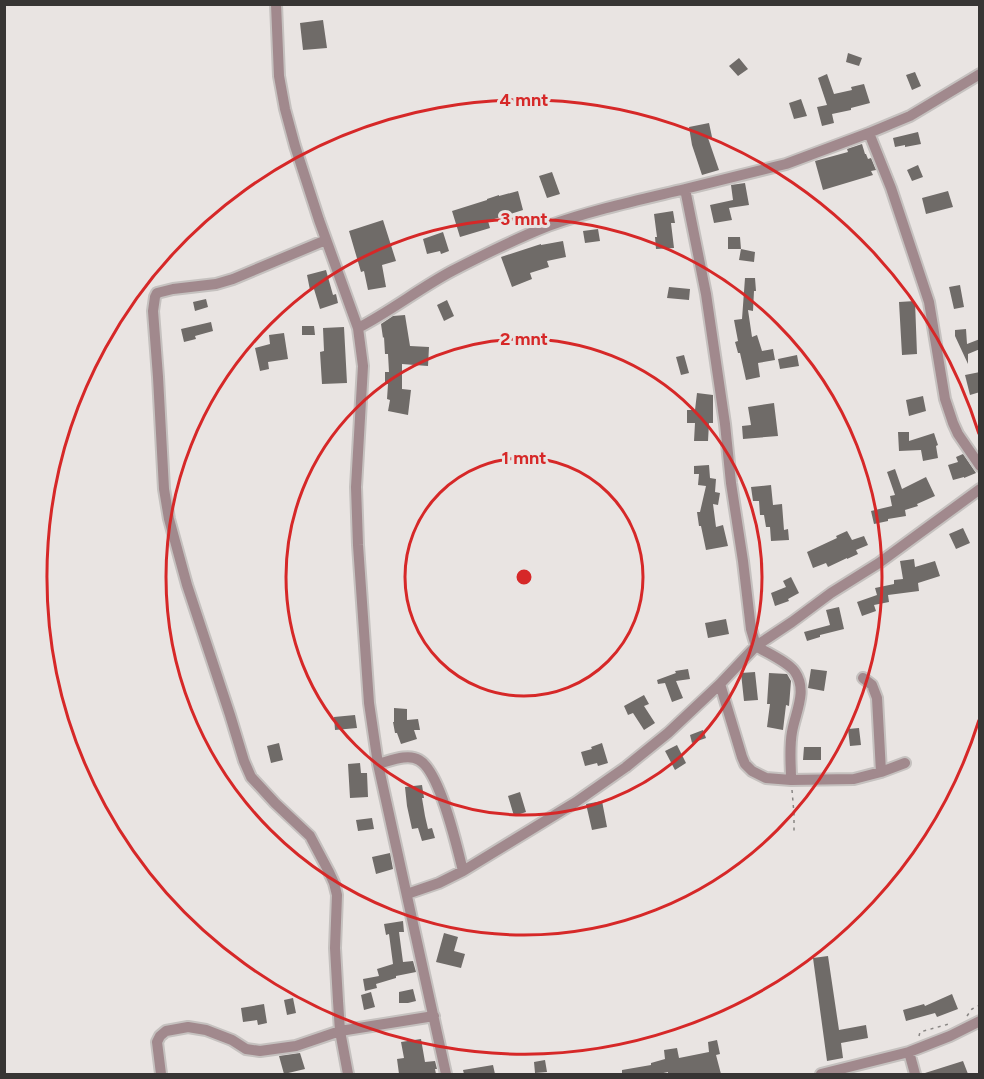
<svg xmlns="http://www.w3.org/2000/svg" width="984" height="1079" viewBox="0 0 984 1079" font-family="Figtree,sans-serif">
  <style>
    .building { fill: #6f6b68 }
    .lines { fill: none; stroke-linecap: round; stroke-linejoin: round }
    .minor-casing { stroke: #c5c1bf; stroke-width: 14 }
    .path { stroke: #888583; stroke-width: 1.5; stroke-dasharray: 3 4.5; stroke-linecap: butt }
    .minor { stroke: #a1898d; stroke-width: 10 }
    .ring { fill: none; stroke: #d62828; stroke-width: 3 }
    .centre { fill: #d62828; stroke: #e9e4e2; stroke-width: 3 }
    .ring-label { font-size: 18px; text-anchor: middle; font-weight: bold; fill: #d62828; stroke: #e9e4e2; stroke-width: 6; stroke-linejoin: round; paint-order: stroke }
  </style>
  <rect width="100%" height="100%" fill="#e9e4e2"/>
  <path class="building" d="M323,20l4,28 -24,2 -3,-27z
    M848,53l14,5 -3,8 -13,-4z
    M739,58l9,11 -10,7 -9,-10z
    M915,72l6,14 -9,4 -6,-15z
    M827,74l7,20 18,-4 -1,-3 13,-3 6,19 -19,5v2l-19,4 2,9 -12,3 -5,-19 10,-2 -9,-27z
    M801,99l6,17 -13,3 -5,-16z
    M709,123l3,14 -4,1 11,32 -17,5 -10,-30 -3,-18z
    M918,132l3,12 -16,3v-2l-10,2 -2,-9z
    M862,144l3,10h1l2,5 3,-1 5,12 -5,1 2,4 -50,15 -8,-29 33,-9 -1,-3z
    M918,165l5,12 -11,4 -5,-11z
    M552,172l8,22 -13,4 -8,-22z
    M745,183l4,22 -20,3 3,12 -18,3 -4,-18 23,-5 -2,-15z
    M518,191l5,19 -35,11 2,7 -30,9 -8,-26 35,-11v-1l12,-4v1z
    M948,191l5,16 -27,7 -4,-16z
    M673,211l2,12h-4l3,25 -18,1 -1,-12h2l-3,-23z
    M383,220l13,41 -14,4 4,22 -18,3 -4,-19 -3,1 -12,-41z
    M598,229l2,12 -15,2 -2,-12z
    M443,232l6,19 -8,3 -1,-3 -13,3 -4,-15z
    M728,237h12l1,12h-13z
    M563,241l3,16 -19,4 2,6 -19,6 2,6 -20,8 -11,-30 40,-13v1z
    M741,249l14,3 -1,10 -15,-2z
    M326,270l7,25 3,-1 2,9 -18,6 -6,-20 -4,1 -3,-15z
    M745,278h10l1,13h-2l-1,20 -5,-1 4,27 5,-2 5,16 11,-2 2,11 -17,3 2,14 -14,3 -6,-27h-2l-3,-11 3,-1 -4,-21 8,-1z
    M960,285l4,22 -10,2 -5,-22z
    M669,287l21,2 -1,11 -22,-2z
    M206,299l2,8 -13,4 -2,-9z
    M447,300l7,16 -10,5 -7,-16z
    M915,301l2,53 -15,1 -3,-53z
    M405,315l5,31 19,1 -1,19 -26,-2v25l9,1 -3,25 -20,-4 2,-11 -3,-1 1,-15h-3v-12h4l-1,-18h-3l-1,-17 -1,1 -2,-14 12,-8z
    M211,322l2,9 -18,5 1,3 -12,3 -3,-13z
    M302,326h12l1,9h-13z
    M344,327l3,56 -25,1 -2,-32 4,-1 -1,-23z
    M966,329l1,15 13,-5v10l-12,5v10l-13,-28v-6z
    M284,333l4,26 -20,3 1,7 -9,2 -5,-23 15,-4 -1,-9z
    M684,355l5,18 -8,2 -5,-18z
    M797,355l2,11 -19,3 -2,-10z
    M980,372v20l-10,3 -5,-20z
    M697,393l16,2v28h-4l-1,18h-14l1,-18h-8v-13h8z
    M923,396l3,15 -17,5 -3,-16z
    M774,403l4,33 -35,3 -1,-13 9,-1 -3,-18z
    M898,432h11v9l25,-8 4,12 -2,1 2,12 -15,3 -2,-11 -22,1z
    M963,454l13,19 -12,5v-1l-11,3 -5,-15 10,-3 -2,-5z
    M709,465l1,13 6,1 -1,13 5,1 -2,12 -5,-1 3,23 7,-2 5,21 -22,4 -5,-24h-2l-2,-14h3l6,-26 -8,-1 1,-11h-5v-8z
    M895,469l7,20 24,-12 9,19 -18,8 1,2 -13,4 1,6 -18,3v2l-14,3 -3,-13 21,-5 -2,-10 5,-1 -8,-23z
    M771,485l2,20 9,-1 2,26 4,-1 1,11 -18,1 -1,-14h-4l-2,-12h-4l-1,-14h-6l-2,-14z
    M963,528l7,15 -14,6 -7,-15z
    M847,531l5,9 12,-4 4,9 -12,5 2,4 -11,5v-1l-19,9 -2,-4 -13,5 -6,-16 30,-14 -1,-2z
    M914,559l1,8 20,-6 5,15 -22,7 1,8 -31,4 1,7 -15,3 2,6 -14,5 -5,-14 20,-7 -2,-7 19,-4v-4l9,-1 -3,-18z
    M791,577l8,16 -11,6 1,2 -14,5 -4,-13 15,-6 -3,-6z
    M839,607l5,22 -24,6v2l-13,4 -3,-9 26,-7 -4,-15z
    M726,619l3,15 -21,4 -3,-15z
    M688,669l2,10 -14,2 7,17 -11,4 -7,-19 -7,1 -1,-4 19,-7 -1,-2z
    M811,669l16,2 -3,20 -16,-3z
    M755,672l3,28 -14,1 -3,-28z
    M769,673l18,1 4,7 -2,25 -3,-1 -3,25 -16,-3 3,-23h-3z
    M644,695l5,9 -5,2 11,17 -11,7 -11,-17 -5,2 -4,-9z
    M394,708l13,1v11l11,-1 2,11h-6l3,9 -16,5 -4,-11h-2l-2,-11h1z
    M355,715l2,13 -22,2 -1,-13z
    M859,728l2,17 -11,1 -2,-17z
    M703,730l3,8 -14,5 -2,-8z
    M279,743l4,17 -12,3 -4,-17z
    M602,743l6,20 -10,3 -1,-3 -12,3 -4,-14 11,-3 -1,-2z
    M677,745l9,18 -11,7 -10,-19z
    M804,747h17v13h-18z
    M360,763l1,10h6l1,24 -18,1 -2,-34z
    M422,785l2,13h-2l3,18 3,13 4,-1 3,10 -13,3 -4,-13 -6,1 -5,-23 -2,-19z
    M520,792l6,20 -12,4 -6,-20z
    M602,801l5,26 -15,3 -6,-26z
    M372,818l2,11 -16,2 -2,-11z
    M390,853l3,16 -17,5 -4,-17z
    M403,921l1,11h-5l4,30 10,-1 3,11 -20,4v2l-20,6 1,4 -12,3 -2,-12 16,-3 -2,-7 16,-5 -4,-30 -3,1 -2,-11z
    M444,933l14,4 -4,14 11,3 -4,14 -25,-6z
    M828,956l11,74 27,-5 2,13 -27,5 2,15 -16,3 -14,-103z
    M413,989l3,12 -8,2h-9v-11z
    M371,992l4,15 -11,3 -3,-15z
    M952,994l6,15 -21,8 -2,-4 -29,8 -3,-11 21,-6 1,2z
    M293,998l3,15 -9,2 -3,-15z
    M264,1004l3,19 -9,2 -1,-5 -14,2 -2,-14z
    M421,1039l4,23 10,-1 2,8h-2l1,5h-37l-2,-15 7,-1 -3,-16z
    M717,1040l3,14 -4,1 5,19h-53v-2l-9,2h-37v-4l29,-5v-2l14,-4 -1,-9 13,-2 2,10 30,-6 -1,-10z
    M300,1053l5,16 -21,5 -5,-18z
    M545,1060l2,12 -12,1 -1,-11z
    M963,1061l5,13h-42l-1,-1z
    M493,1065l2,9h-31l-1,-4z"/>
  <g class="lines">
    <defs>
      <path id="minor" d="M276,4l3,72 6,33 10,37 24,74 39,108 5,38 -7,121 2,58 11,158 9,61 68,310
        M869,133l22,55 38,114 16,97 8,24 5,11 22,32
        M326,240l-93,39 -17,5 -43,5 -16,4 -2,4 -2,14 5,66 6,112 5,30 18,66 43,130 14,46 7,16 24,26 35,33 19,36 5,11 3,12 -2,53 3,53 2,30 8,43
        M358,328c33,-17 62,-40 94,-57 31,-16 63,-32 96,-45 44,-16 91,-26 137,-37
        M863,678l9,7 5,13 4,74
        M720,684l22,73 3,7 7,7 14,7 25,2 63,-1 27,-7 24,-9
        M378,764c12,-3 30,-11 41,-4 21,11 38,87 44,111
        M791,780c0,-16 -2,-32 1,-48 3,-19 16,-41 3,-60 -7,-10 -28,-19 -39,-26l-5,-17 -8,-68 -12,-78 -6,-59 -19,-130 -21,-105 101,-25 83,-31 41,-17 70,-42
        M407,894l32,-11 24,-12 113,-69 50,-35 42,-34 52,-49 36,-38 36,-24 39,-29 48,-30 101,-74
        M909,1052l6,22
        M161,1074l-4,-32 3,-6 6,-5 22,-4 18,3 26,10 14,9 14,2 36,-5 44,-15 94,-15
        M821,1074l88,-22 41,-16 30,-15"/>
    </defs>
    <use href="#minor" class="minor-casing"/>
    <path class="path" d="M792,790l2,24v18
      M967,1016l5,-7 8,-4
      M919,1036l1,-4 29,-8"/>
    <use href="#minor" class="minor"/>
  </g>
  <g class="ring">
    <circle cx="524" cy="577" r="119"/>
    <circle cx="524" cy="577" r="238"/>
    <circle cx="524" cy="577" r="358"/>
    <path d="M979 720A477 477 0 1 1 979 434"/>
  </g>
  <circle cx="524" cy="577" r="9" class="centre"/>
  <g class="ring-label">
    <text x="524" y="106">4 mnt</text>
    <text x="524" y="225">3 mnt</text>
    <text x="524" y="345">2 mnt</text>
    <text x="524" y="464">1 mnt</text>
  </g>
  <rect width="984" height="1079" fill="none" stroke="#373534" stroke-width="12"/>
</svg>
